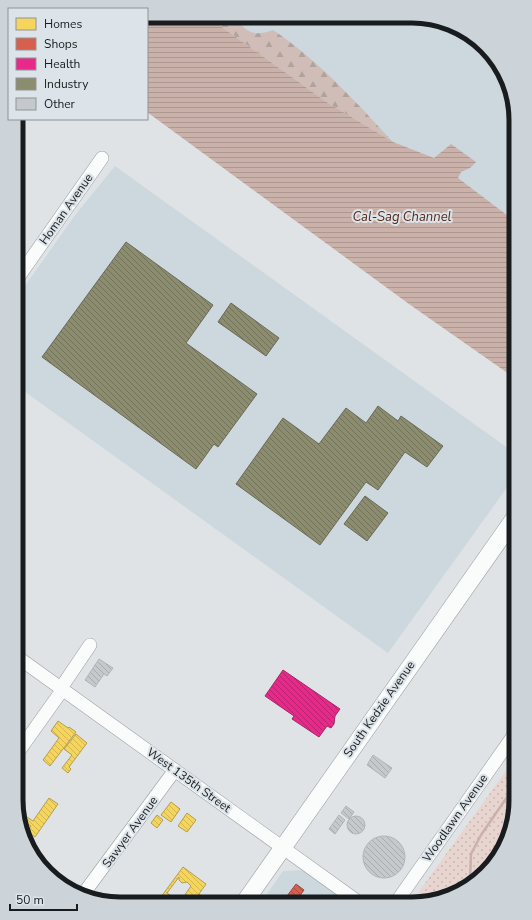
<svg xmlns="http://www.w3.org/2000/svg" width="532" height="920" viewBox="0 0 532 920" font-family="'Nunito Sans',sans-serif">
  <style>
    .built { fill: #cdd7de }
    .forest { fill: url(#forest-firs) }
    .park { fill: url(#park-dots) }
    .water { fill: url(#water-rules) }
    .homes { fill: url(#homes-back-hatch); stroke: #b49e49; fill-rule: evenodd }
    .shops { fill: url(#shops-back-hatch); stroke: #9d4c3f }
    .health { fill: url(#health-back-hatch); stroke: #a9256a }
    .industry { fill: url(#industry-back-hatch); stroke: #6a6a56 }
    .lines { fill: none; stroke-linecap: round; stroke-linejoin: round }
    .stream { stroke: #cab1aa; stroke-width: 2.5 }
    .building { fill: url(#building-back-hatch); stroke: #b2b5b8 }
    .minor-casing { stroke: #9a9d9f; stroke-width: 14 }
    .major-casing { stroke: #9a9d9f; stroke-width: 18 }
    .minor { stroke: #fafbfb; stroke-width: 13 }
    .major { stroke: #fafbfb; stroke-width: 17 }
    .labels { text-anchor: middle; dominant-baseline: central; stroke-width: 4; stroke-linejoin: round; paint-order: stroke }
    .street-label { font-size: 12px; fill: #191c1e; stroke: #dce4e9 }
    .water-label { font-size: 13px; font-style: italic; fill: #592718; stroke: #dce4e9 }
    .rim { fill: none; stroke: #191c1e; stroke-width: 5 }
  </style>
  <defs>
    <pattern id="forest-firs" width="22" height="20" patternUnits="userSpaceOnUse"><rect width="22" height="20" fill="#d0bdb8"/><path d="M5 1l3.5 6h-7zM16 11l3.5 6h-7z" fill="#b2a29e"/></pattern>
    <pattern id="park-dots" width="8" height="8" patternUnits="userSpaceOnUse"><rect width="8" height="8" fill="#e9d5d0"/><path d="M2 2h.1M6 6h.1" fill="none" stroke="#c7b6b2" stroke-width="1.8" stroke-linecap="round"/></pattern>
    <pattern id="water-rules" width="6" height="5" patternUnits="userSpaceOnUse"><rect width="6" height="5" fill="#cab1aa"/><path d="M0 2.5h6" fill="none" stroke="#ad9892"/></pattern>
    <pattern id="homes-back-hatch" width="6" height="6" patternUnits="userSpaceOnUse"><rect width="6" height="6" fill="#f6d55c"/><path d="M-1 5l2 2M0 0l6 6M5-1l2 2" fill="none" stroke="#d2b650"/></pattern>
    <pattern id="shops-back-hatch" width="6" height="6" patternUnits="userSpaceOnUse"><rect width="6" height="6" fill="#d6604d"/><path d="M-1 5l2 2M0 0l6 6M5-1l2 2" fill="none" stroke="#ad4e3f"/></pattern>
    <pattern id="health-back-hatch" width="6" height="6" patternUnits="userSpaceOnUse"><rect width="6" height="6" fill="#e7298a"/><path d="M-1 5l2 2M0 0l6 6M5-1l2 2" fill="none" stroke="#ba2270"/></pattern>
    <pattern id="industry-back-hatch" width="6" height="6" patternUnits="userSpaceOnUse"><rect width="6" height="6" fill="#8c8c6e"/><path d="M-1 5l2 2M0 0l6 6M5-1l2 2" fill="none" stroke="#72725a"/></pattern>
    <pattern id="building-back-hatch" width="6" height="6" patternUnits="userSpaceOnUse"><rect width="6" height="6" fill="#c5c9cb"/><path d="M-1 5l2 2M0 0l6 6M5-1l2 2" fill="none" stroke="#a9acae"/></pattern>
  </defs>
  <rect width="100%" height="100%" fill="#dfe3e6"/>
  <path class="built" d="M208,17l224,1 48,24 30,44 6,34v119z
    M115,166l401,288v21l-128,178 -371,-267v-89l59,-83z
    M304,870l47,34h-91l23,-33z"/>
  <path class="forest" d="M208,17h26c14,16 19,20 39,13 45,30 83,72 120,112l-65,-39z"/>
  <path class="park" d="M516,757v50l-21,56 -49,35 -36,6z"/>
  <path class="water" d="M147,16l61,1 120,86 65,39 41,16 17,-14 25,18 -6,6 -9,4 -3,6 58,44v157l-107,-75 -262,-192z"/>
  <path class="homes" d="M17,231l4,3 -4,6z
    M58,721l10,7 1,-1 7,5 -26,34 -7,-6 16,-22 -8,-7z
    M76,734l11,9 -18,24 2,2 -3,4 -6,-5 10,-13 -8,-6z
    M49,798l9,6 -23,33 -8,-6 4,-5 -7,-4 3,-5 6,4z
    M171,802l9,7 -9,13 -10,-7z
    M187,813l9,7 -9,12 -9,-6z
    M157,815l6,5 -6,8 -6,-5z
    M183,867l23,17 -7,10 4,3 -5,6h-37l-3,-2zM179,877v3l3,3 5,-1 4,4 -11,16 -13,-9z"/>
  <path class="shops" d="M296,884l8,6 -10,14h-13z"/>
  <path class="health" d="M283,670l57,39 -5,7 -1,8 -3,4 -4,-2 -8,11 -27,-18 2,-3 -29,-20z"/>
  <path class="industry" d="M126,242l87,63 -27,38 71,51 -39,53 -4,-3 -18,25 -154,-112z
    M231,303l48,35 -13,18 -48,-34z
    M378,406l20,15 3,-5 42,30 -16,21 -22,-15 -27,38 -12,-8 -46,63 -84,-61 47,-66 36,26 27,-36 20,15z
    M365,496l23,17 -21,28 -23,-17z"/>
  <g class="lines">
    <path class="stream" d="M470,880l1,-26 10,-19 35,-51"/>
  </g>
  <path class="building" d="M99,659l14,9 -6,8 -3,-2 -9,13 -10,-7z
    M373,755l19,13 -7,10 -18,-13z
    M346,806l8,6 -5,7 -8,-6z
    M339,815l6,5 -10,14 -6,-5z
    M347 825a9 9 0 1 1 18 0a9 9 0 1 1-18 0Z
    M363 857a21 21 0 1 1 42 0a21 21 0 1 1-42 0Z"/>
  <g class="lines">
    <defs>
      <path id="minor" d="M17,279l85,-121
        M16,656l345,248
        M61,688l29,-43
        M16,755l47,-66
        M84,893l91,-123
        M395,904l121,-172"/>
      <path id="major" d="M244,903l272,-387"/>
    </defs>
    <use href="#minor" class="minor-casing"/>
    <use href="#major" class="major-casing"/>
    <use href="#minor" class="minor"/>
    <use href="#major" class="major"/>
  </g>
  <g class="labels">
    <g class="street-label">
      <text transform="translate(66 209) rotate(-55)">Homan Avenue</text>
      <text transform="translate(379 709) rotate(-55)">South Kedzie Avenue</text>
      <text transform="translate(189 780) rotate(36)">West 135th Street</text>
      <text transform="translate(455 818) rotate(-55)">Woodlawn Avenue</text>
      <text transform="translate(130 832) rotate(-54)">Sawyer Avenue</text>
    </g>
    <g class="water-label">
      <text x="402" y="217">Cal-Sag Channel</text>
    </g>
  </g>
  <path d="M0 0H532V920H0ZM120 23H412A97 97 0 0 1 509 120V800A97 97 0 0 1 412 897H120A97 97 0 0 1 23 800V120A97 97 0 0 1 120 23Z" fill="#ccd4d9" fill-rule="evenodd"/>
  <path class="rim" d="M120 23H412A97 97 0 0 1 509 120V800A97 97 0 0 1 412 897H120A97 97 0 0 1 23 800V120A97 97 0 0 1 120 23Z"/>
  <rect x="8" y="8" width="140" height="112" fill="#dce4e9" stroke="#8e9498"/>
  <rect x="16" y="18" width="20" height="12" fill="#f6d55c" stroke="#8e9498"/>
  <text x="44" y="28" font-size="12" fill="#191c1e">Homes</text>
  <rect x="16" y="38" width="20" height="12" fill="#d6604d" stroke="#8e9498"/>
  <text x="44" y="48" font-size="12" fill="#191c1e">Shops</text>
  <rect x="16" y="58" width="20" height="12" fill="#e7298a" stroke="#8e9498"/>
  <text x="44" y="68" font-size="12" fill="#191c1e">Health</text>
  <rect x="16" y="78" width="20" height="12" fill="#8c8c6e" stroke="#8e9498"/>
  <text x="44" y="88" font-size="12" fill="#191c1e">Industry</text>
  <rect x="16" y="98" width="20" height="12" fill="#c5c9cb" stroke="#8e9498"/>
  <text x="44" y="108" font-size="12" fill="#191c1e">Other</text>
  <path d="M10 904v6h67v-6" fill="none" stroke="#191c1e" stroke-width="2"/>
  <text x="16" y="904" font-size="12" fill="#191c1e" stroke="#dce4e9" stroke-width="3" paint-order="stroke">50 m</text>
</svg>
